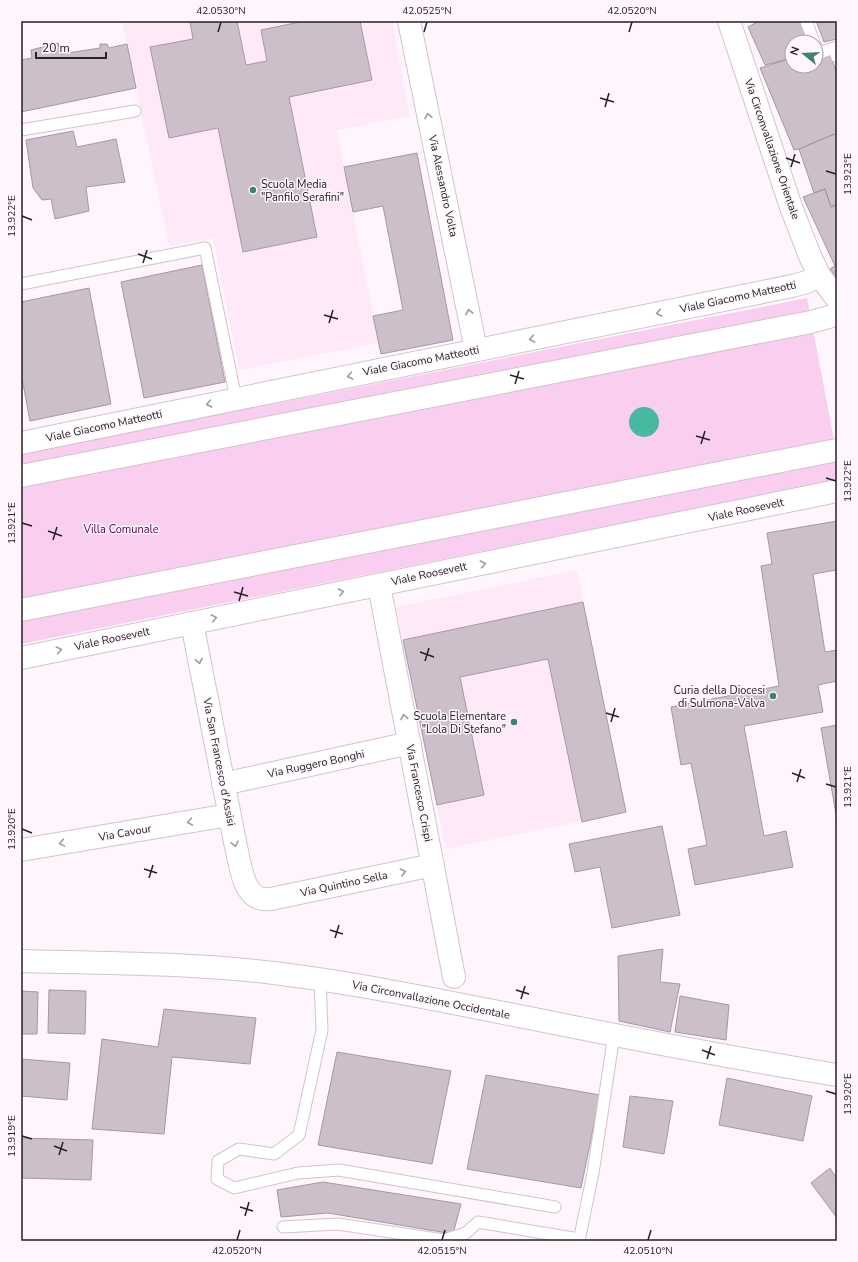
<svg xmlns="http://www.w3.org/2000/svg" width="858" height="1262" viewBox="0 0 858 1262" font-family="'Nunito Sans',sans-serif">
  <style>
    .built { fill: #fee9f8 }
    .green { fill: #faceee }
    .water { fill: #45baa0 }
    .building { fill: #cdbfc9; stroke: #a698a2 }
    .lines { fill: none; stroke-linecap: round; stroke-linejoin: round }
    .lane-casing { stroke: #d2c4cd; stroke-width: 13 }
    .street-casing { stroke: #d2c4cd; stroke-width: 24 }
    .secondary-casing { stroke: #d2c4cd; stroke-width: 24 }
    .lane { stroke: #fff; stroke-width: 11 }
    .street { stroke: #fff; stroke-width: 22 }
    .secondary { stroke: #fff; stroke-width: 22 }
    .oneway { stroke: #9d9b9d }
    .ticks { fill: none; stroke: #262125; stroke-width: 1.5 }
    .poi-dot { fill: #408171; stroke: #fef6fc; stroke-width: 1.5 }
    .labels { text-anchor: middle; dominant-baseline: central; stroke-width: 3; stroke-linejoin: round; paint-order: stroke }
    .street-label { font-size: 11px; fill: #262125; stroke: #fef6fc }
    .poi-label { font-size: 11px; fill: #262125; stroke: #fef6fc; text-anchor: end }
    .park-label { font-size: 11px; fill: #58004b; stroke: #fef6fc }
    .neatline { fill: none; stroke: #262125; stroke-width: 1.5 }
    .ticks-label { font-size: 10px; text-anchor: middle; fill: #262125 }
  </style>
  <rect width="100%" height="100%" fill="#fef6fc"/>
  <path class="built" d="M122,21h270l18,95 -73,14 42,213 -140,27 -26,-132 -44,8z
    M577,570l49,242 -180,37 -50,-242z"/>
  <path class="green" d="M807,298l30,158v24l-816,164v-190z"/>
  <path class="water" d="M629 422a15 15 0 1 1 30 0a15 15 0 1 1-30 0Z"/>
  <path class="building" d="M190,21h47l9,44 21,-4 -6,-31 44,-9h55l12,59 -83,17 28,140 -74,15 -25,-124 -49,10 -19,-91 43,-8z
    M759,21h41l10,21h-18v16l-27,7 -17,-38z
    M816,21h21v18l-13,3z
    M58,43l3,11 39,-6v-4h7l2,4 18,-4 9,44 -115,24v-52l11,-2 -1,-8z
    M830,55l7,18v60l-38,16 -5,1 -34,-82 32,-10v8h24v-8z
    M73,131l4,16 39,-8 9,43 -39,5 3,24 -34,8 -4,-20 -9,1 -9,-12 -7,-48z
    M837,133v71l-6,3 -6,-18 -11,4 -15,-44z
    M417,153l36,187 -72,14 -8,-38 30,-6 -20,-104 -30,6 -9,-45z
    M825,189l6,18 6,-3v61l-2,1 -32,-69z
    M202,265l23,117 -81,16 -23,-116z
    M837,265v13l-7,-9z
    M89,288l22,116 -81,17 -9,-48v-71z
    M837,521v49l-24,4 12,78 12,-2v31l-19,4 5,27 -79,14 20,110 22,-5 7,36 -98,18 -7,-36 19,-4 -16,-82 -10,2 -10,-58 108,-21 -18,-120 11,-2 -5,-31z
    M583,602l43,210 -44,10 -34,-163 -88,18 24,118 -47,10 -34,-165z
    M837,725v95l-16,-92z
    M662,826l18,89 -68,13 -12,-61 -25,5 -6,-28z
    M663,949l-3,33 20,2 -10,48 -51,-11 -1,-65z
    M49,990l37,1 -1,43 -37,-1z
    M21,991l17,1 -1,42h-16z
    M680,996l49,9 -3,35 -51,-8z
    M164,1009l92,9 -6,46 -78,-7 -8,77 -72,-5 10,-90 56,8z
    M337,1052l114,19 -19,93 -114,-19z
    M21,1059l49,4 -3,37 -46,-4z
    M486,1075l114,20 -19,93 -114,-19z
    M727,1078l85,18 -9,45 -84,-16z
    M630,1096l43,5 -9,53 -41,-7z
    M21,1138l72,2 -2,40 -70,-2z
    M830,1168l7,11v39l-26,-35z
    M323,1182l138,22 -8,30 -125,-21 -47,4 -4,-27z"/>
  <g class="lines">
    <defs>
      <path id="lane" d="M806,21l8,21
        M816,46l3,7 15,-5 3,9
        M21,130l114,-19
        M21,284l184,-36 31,151
        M320,979l2,51 -23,105 -25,19 -35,-5 -21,12 -1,18 17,9 64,-15 41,-3 216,37
        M283,1227l55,-3 106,16 22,-7 12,-11 101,17
        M579,1241l14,-68 21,-138"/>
      <path id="street" d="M409,21l67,329
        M21,476l790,-154 25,-7
        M379,585l75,392
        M21,610l816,-160
        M192,623l44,224c5,20 7,56 35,52l162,-34
        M223,784l187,-41
        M21,850l208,-35"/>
      <path id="secondary" d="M729,21l62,186 19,49 9,19 18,24
        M21,443l771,-157 15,-4 12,-7
        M21,658l816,-167
        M21,961c84,2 169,2 253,12 97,12 193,33 290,52 90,18 182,35 273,50"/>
    </defs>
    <use href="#lane" class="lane-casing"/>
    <use href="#street" class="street-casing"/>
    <use href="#secondary" class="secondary-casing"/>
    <use href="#lane" class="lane"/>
    <use href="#street" class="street"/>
    <use href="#secondary" class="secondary"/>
  </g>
  <defs><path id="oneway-chevron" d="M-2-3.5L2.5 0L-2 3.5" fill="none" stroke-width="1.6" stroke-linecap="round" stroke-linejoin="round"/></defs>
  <g class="oneway">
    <use href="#oneway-chevron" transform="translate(428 116) rotate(-102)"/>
    <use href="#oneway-chevron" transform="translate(469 312) rotate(-102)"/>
    <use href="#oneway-chevron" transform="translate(659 313) rotate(169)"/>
    <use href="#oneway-chevron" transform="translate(532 339) rotate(169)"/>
    <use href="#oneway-chevron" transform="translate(350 376) rotate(169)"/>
    <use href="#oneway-chevron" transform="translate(209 404) rotate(168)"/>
    <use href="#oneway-chevron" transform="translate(483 564) rotate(-12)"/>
    <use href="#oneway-chevron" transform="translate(341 592) rotate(-12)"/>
    <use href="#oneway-chevron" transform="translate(214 618) rotate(-12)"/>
    <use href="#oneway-chevron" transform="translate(59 650) rotate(-12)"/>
    <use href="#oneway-chevron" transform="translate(199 661) rotate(79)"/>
    <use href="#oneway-chevron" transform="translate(404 717) rotate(-101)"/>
    <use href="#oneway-chevron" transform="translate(190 822) rotate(170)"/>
    <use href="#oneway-chevron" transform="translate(62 843) rotate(170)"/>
    <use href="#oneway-chevron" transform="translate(235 844) rotate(77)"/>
    <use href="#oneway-chevron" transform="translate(403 872) rotate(-12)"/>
  </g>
  <path class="ticks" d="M218,32l3,-10M424,32l3,-10M629,32l3,-10M600,98l14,4M605,107l4,-14M786,158l14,5M791,167l4,-13M826,171l10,3M22,216l10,4M138,254l14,5M143,263l4,-13M324,315l14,4M329,323l4,-13M510,375l14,4M515,384l4,-13M696,436l14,4M701,444l4,-13M826,478l10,3M22,523l10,3M48,531l14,5M53,540l4,-13M234,592l14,4M239,601l4,-14M420,652l14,5M425,661l4,-13M606,713l13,4M611,722l4,-14M792,773l13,5M797,782l4,-13M826,784l10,3M22,829l10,4M144,869l13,4M149,878l4,-13M330,930l13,4M335,938l4,-13M516,990l13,4M521,999l4,-13M702,1050l13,5M707,1059l4,-13M826,1091l10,3M22,1136l10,3M54,1146l13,5M59,1155l4,-13M240,1207l13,4M245,1216l4,-14M237,1240l3,-10M442,1240l3,-10M648,1240l3,-10"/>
  <g class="poi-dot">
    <circle cx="253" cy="190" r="4"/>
    <circle cx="773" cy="696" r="4"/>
    <circle cx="514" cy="722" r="4"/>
  </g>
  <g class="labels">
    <g class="street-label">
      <text transform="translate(772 149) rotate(71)">Via Circonvallazione Orientale</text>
      <text transform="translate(443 186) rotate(78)">Via Alessandro Volta</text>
      <text transform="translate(738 297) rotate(-12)">Viale Giacomo Matteotti</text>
      <text transform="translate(421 361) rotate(-11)">Viale Giacomo Matteotti</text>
      <text transform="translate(104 426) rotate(-12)">Viale Giacomo Matteotti</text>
      <text transform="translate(746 510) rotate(-12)">Viale Roosevelt</text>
      <text transform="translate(429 574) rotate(-12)">Viale Roosevelt</text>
      <text transform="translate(112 639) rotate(-12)">Viale Roosevelt</text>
      <text transform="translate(219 762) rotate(79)">Via San Francesco d'Assisi</text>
      <text transform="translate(316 764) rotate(-12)">Via Ruggero Bonghi</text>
      <text transform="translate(419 793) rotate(79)">Via Francesco Crispi</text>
      <text transform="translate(125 833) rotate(-10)">Via Cavour</text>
      <text transform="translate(344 884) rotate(-12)">Via Quintino Sella</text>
      <text transform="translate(431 1000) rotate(11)">Via Circonvallazione Occidentale</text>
    </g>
    <g class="poi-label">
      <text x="261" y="184" text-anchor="start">Scuola Media<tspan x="261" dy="13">"Panfilo Serafini"</tspan></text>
      <text x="765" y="690">Curia della Diocesi<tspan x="765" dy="13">di Sulmona-Valva</tspan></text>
      <text x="506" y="716">Scuola Elementare<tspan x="506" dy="13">"Lola Di Stefano"</tspan></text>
    </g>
    <g class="park-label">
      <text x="121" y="529">Villa Comunale</text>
    </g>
  </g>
  <rect width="858" height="1262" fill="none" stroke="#fef6fc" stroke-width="44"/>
  <g transform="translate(804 54) rotate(288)"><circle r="19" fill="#fef6fc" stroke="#a8a1a6"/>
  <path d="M0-3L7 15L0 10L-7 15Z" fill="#408171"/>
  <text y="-6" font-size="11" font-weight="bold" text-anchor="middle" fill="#262125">N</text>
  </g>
  <path d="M36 52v6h70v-6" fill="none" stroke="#262125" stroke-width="2"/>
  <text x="42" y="52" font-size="12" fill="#262125" stroke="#fef6fc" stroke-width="3" paint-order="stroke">20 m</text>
  <rect x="22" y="22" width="814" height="1218" class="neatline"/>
  <g class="ticks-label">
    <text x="221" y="14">42.0530°N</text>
    <text x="427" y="14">42.0525°N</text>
    <text x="632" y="14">42.0520°N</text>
    <text transform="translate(847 174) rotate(-90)" y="4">13.923°E</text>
    <text transform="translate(11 216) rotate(-90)" y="4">13.922°E</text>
    <text transform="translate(847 481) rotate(-90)" y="4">13.922°E</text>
    <text transform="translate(11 523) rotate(-90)" y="4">13.921°E</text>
    <text transform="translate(847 787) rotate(-90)" y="4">13.921°E</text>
    <text transform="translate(11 829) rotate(-90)" y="4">13.920°E</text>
    <text transform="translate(847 1094) rotate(-90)" y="4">13.920°E</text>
    <text transform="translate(11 1136) rotate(-90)" y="4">13.919°E</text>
    <text x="237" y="1254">42.0520°N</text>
    <text x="442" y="1254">42.0515°N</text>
    <text x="648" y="1254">42.0510°N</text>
  </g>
</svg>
